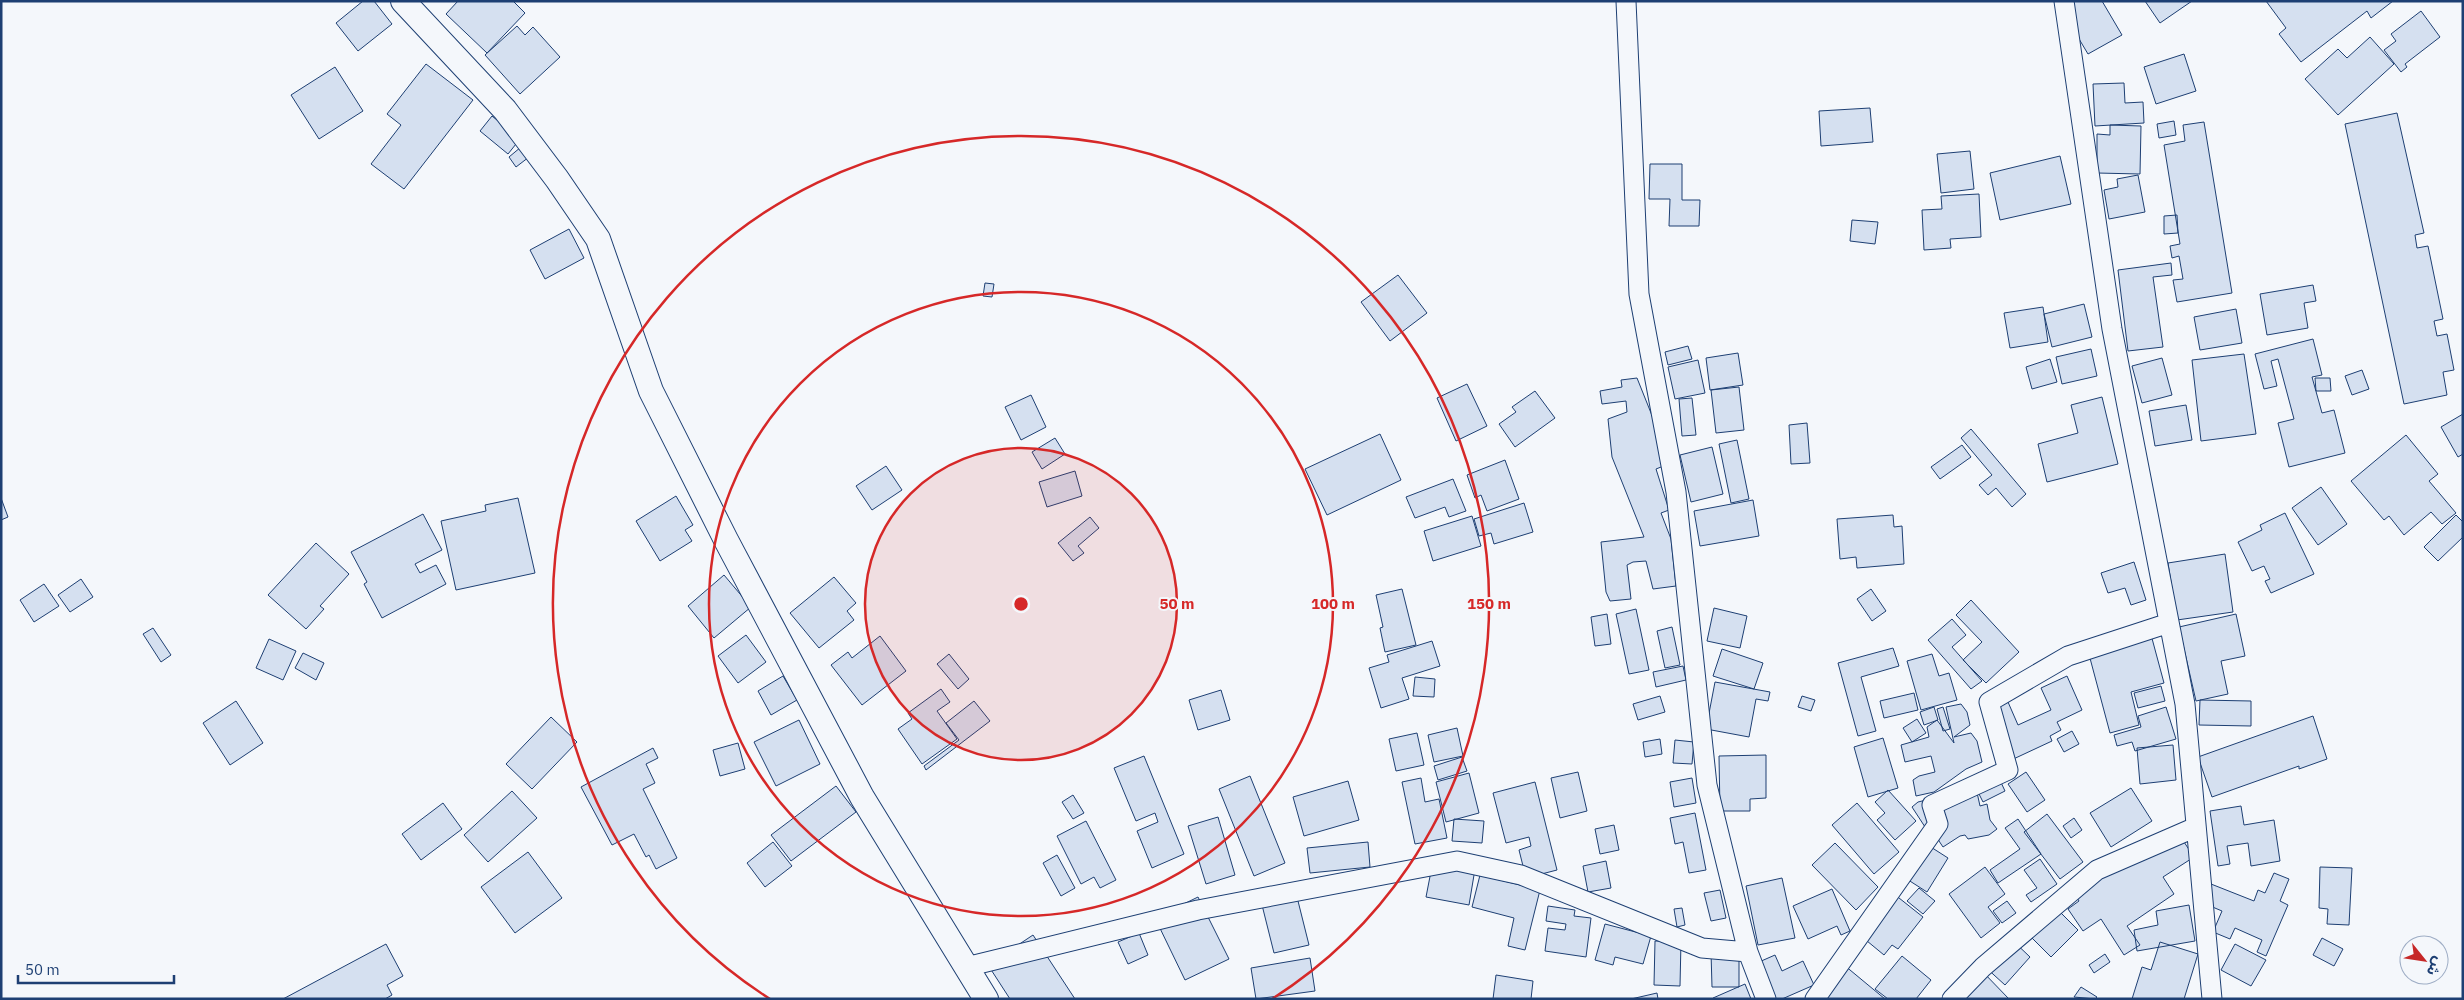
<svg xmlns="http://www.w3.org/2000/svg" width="2464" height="1000" viewBox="0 0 2464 1000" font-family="'IBM Plex Sans','Noto Sans Arabic',sans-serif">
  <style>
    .building { fill: #d5e0f0; stroke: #1d3f73 }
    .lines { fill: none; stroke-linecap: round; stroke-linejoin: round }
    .minor-casing { stroke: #1d3f73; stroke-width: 21 }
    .tertiary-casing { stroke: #1d3f73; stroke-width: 26 }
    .minor { stroke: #f4f7fb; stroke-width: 19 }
    .tertiary { stroke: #f4f7fb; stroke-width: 24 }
    .ring { fill: none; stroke: #d62828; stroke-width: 2.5 }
    .centre { fill: #d62828; stroke: #f4f7fb; stroke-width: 2.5 }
    .ring-label { font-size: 15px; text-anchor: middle; font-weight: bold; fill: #d62828; stroke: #f4f7fb; stroke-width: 4; stroke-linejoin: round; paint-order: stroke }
  </style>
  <rect width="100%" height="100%" fill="#f4f7fb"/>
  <path class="building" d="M363,1h11l18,23 -34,27 -22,-28z
    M458,1h55l12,12 -38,40 -41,-39z
    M2069,1h33l20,34 -34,19 -28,-47z
    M2145,1h47l-32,22z
    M2266,1h127l-22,17 -4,-7 -66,51 -22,-28 7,-6z
    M2421,11l19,26 -35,27 2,3 -6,5 -17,-22 12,-9 -5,-7z
    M517,26l8,9 8,-8 27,30 -40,37 -35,-39z
    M2370,37l24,27 -56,51 -33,-36 33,-30 9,9z
    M2184,54l12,37 -40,13 -12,-37z
    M426,64l47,36 -69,89 -33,-25 30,-39 -14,-11z
    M335,67l28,44 -44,28 -28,-44z
    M2124,83l1,20 18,-1 1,21 -49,3 -2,-42z
    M1870,108l3,34 -52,4 -2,-35z
    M2397,113l27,120 -9,2 2,13 11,-2 15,73 -9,2 3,15 10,-2 7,36 -11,2 4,23 -43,9 -59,-280z
    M492,116l28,23 -12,15 -28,-23z
    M2174,121l2,14 -17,3 -2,-14z
    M2204,122l28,171 -55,9 -4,-22 10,-1 -4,-23 -7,2 -2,-12 10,-2 -16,-99 21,-4 -2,-16z
    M2110,125l31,1 -1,48 -43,-1v-39l13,1z
    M521,147l8,10 -13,10 -7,-10z
    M1970,151l4,38 -33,4 -4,-39z
    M2060,156l11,48 -71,16 -10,-47z
    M1650,164h32v36h18l-1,26h-30l1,-27h-21z
    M2138,175l7,37 -36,7 -5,-29 14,-3 -1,-8z
    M1979,194l2,43 -31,2 1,9 -27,2 -2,-40 20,-1 -1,-13z
    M2177,215l1,18 -14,1v-18z
    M1852,220l26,2 -3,22 -25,-3z
    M569,229l15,29 -39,21 -15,-29z
    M2171,263l1,12 -19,2 10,70 -35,4 -10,-81z
    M1398,275l29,38 -37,28 -29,-39z
    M985,283l9,1 -2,13 -9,-1z
    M2313,285l3,16 -12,2 4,25 -41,7 -7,-41z
    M2084,304l8,33 -40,10 -8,-33z
    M2043,307l5,35 -38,6 -6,-35z
    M2236,309l6,34 -42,7 -6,-33z
    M2313,339l9,36 -10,2 10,36 12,-3 11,43 -56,14 -11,-44 16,-4 -16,-60 -7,2 6,25 -13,3 -9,-35z
    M1688,346l4,13 -24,6 -3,-13z
    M2091,349l6,27 -35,8 -6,-27z
    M1738,353l5,32 -33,5 -4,-32z
    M2244,354l12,80 -55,7 -9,-81z
    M2162,358l10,37 -30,8 -10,-37z
    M2050,359l7,23 -25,7 -6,-22z
    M1698,360l7,33 -30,6 -7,-32z
    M2362,370l7,19 -17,6 -7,-19z
    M1637,378l34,85 -15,6 13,41 -8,3 10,26 5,47 -23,3 -7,-28 -13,1 -6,3 4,34 -21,2 -4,-9 -5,-50 43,-5 -32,-80 -4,-38 19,-7 -1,-11 -24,3 -2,-13 22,-4 -1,-7z
    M2315,378h15l1,13h-15z
    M1467,384l20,42 -31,15 -19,-43z
    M1739,387l5,43 -28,3 -5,-43z
    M1535,391l20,27 -40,29 -16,-23 17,-12 -4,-5z
    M1031,395l15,32 -25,13 -16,-33z
    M2102,397l16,67 -71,18 -9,-38 40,-11 -7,-28z
    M1692,398l4,37 -14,1 -3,-37z
    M2186,405l6,35 -37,6 -6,-35z
    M2463,414v40l-5,3 -17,-30z
    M1807,423l3,40 -19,1 -2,-39z
    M1971,429l55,65 -14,13 -16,-19 -8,7 -9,-10 13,-10 -31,-37z
    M1380,434l21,46 -74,35 -22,-46z
    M2406,435l32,39 -9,7 27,32 -14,11 -11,-12 -27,23 -15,-19 -5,4 -33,-39z
    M1055,438l10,16 -23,15 -10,-17z
    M1737,440l12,59 -18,4 -12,-59z
    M1962,445l9,12 -31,22 -9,-12z
    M1712,447l11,47 -32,8 -11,-47z
    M1505,460l14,39 -32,12 -6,-16 -6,3 -8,-23z
    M886,466l16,24 -30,20 -16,-24z
    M1075,471l7,25 -35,11 -8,-25z
    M1453,479l13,32 -17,6 -4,-10 -30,11 -9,-21z
    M2321,487l26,37 -29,21 -26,-37z
    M676,496l17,29 -8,5 7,11 -32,20 -24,-40z
    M1,498l7,19 -7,3z
    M518,498l17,75 -79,17 -15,-69 45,-10 -1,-6z
    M1753,500l6,36 -59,10 -6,-35z
    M1524,503l9,29 -39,12 -3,-11 -12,3 -5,-17z
    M2285,513l29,61 -43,19 -6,-12 5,-2 -6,-13 -12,5 -14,-29 24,-12 -2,-5z
    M423,514l19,36 -27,14 5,9 16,-8 10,19 -64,34 -18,-34 3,-2 -16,-30z
    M1893,515l1,12 8,-1 2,38 -47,4 -1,-11 -16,2 -3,-40z
    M2456,515l7,7v15l-25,24 -14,-14z
    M1472,516l9,30 -48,15 -9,-30z
    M1090,517l9,11 -21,18 6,7 -11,8 -15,-18z
    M316,543l33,31 -29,32 4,3 -18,20 -38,-34z
    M2225,554l8,58 -56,8 -9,-57z
    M2134,562l12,38 -15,5 -6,-17 -17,5 -7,-20z
    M724,575l27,32 -37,31 -26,-32z
    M834,577l22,26 -9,8 7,9 -35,28 -29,-35z
    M81,579l12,18 -23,15 -12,-17z
    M44,584l15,22 -25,16 -14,-22z
    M1402,589l14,56 -31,7 -5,-24 3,-1 -7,-32z
    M1871,589l15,22 -14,10 -15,-22z
    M1971,600l48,52 -33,31 -23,-23 19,-18 -26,-27z
    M1714,608l33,8 -7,32 -33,-7z
    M1636,609l13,61 -20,4 -13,-60z
    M1607,614l4,30 -16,2 -4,-29z
    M2236,614l9,42 -24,5 7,33 -32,7 -17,-74z
    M1952,619l14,16 -14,12 30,34 -11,8 -43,-49z
    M1672,627l8,38 -15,3 -8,-37z
    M153,628l18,27 -10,7 -18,-28z
    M2150,631l14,52 -33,9 8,33 -29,8 -23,-86z
    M746,635l20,27 -28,21 -20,-27z
    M880,636l26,35 -44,34 -31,-40 17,-13 4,6z
    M269,639l27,12 -13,29 -27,-12z
    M1432,641l8,25 -38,12 7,21 -28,9 -12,-40 20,-6 -2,-7z
    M1893,648l6,18 -38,11 15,54 -18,5 -20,-73z
    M1722,649l41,14 -9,26 -41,-13z
    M303,653l21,10 -8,17 -21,-12z
    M949,654l20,25 -11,10 -21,-25z
    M1932,654l7,22 10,-3 8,27 -36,10 -14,-49z
    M1683,666l3,14 -30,7 -3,-15z
    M783,676l14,24 -26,15 -13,-24z
    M2067,676l15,34 -25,12 4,8 -11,6 2,5 -45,21 -23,-49 24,-11 10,23 33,-15 -10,-22z
    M1415,677l20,2 -1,18 -21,-1z
    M1715,682l55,10 -2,9 -12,-2 -7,38 -43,-8z
    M2161,686l4,15 -27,7 -4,-15z
    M941,689l9,13 -13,9 20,28 -35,25 -24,-35 14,-10 -4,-6z
    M1221,690l9,30 -32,10 -9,-30z
    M1914,693l4,17 -34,8 -4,-17z
    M1660,696l5,16 -27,8 -5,-16z
    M1802,696l13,4 -4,11 -13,-4z
    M2200,700l51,1v25l-52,-1z
    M236,701l27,42 -33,22 -27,-42z
    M974,701l16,20 -64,49 -2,-4 35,-26 -13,-17z
    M1961,704l6,8 3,13 -16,12 17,-4 6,8 5,21 -16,7 -32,23 -18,4 -3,-16 6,-4 16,-4 -4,-16 -26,6 -4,-17 28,-8 -2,-10 10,-7 17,23 -8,-36z
    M1934,707l4,13 -14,5 -4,-13z
    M1943,707l7,22 -7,2 -6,-22z
    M2166,707l10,32 -41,12 -3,-9 -15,4 -3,-11 27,-8 -3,-11z
    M2313,716l14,43 -28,10v-3l-87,31 -14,-40z
    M551,717l26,25 -45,47 -26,-25z
    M1917,719l9,14 -14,9 -9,-14z
    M799,720l21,44 -44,22 -22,-44z
    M1457,728l6,28 -29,6 -6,-27z
    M2072,731l7,13 -15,8 -7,-13z
    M1417,733l7,32 -28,6 -7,-32z
    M1883,738l15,50 -30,9 -14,-50z
    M1660,739l2,15 -17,3 -2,-15z
    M1675,740l19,2 -2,22 -19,-1z
    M738,743l7,26 -25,7 -7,-26z
    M2173,745l3,35 -36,4 -3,-36z
    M653,748l5,10 -12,6 9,19 -12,6 34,69 -21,11 -7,-14 -3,2 -12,-23 -22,11 -31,-58z
    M1766,755v43l-16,1v12h-30l-1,-55z
    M1144,756l40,98 -32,14 -15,-37 21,-9 -3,-9 -19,8 -22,-53z
    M1462,757l5,14 -29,9 -4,-14z
    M1578,772l9,39 -27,7 -9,-40z
    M2026,772l19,28 -18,12 -19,-28z
    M1469,773l10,40 -33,9 -10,-40z
    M1250,776l35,87 -31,13 -35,-87z
    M1998,776l7,15 -22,11 -7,-14z
    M1421,778l4,24 14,-3 8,39 -32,6 -13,-62z
    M1692,778l4,25 -22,4 -4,-25z
    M1348,781l11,39 -55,16 -11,-39z
    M1535,782l22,88 -31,8 -7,-28 12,-4 -2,-9 -23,6 -13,-50z
    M836,786l20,26 -65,49 -20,-26z
    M1976,788l4,18 7,-2 3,16 7,9 -8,6 -21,4 -3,-4 -5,1 -17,11 -4,-6 -4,-17 -8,6 -15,-23 6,-5z
    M2131,788l21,33 -41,26 -21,-34z
    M1888,790l28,31 -21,19 -18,-20 8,-7 -10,-11z
    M512,791l25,27 -49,44 -24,-27z
    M1073,795l11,18 -11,6 -11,-17z
    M443,803l19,26 -41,31 -19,-26z
    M1857,803l42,49 -25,22 -42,-49z
    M2241,806l3,19 30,-5 6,41 -29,5 -3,-23 -21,3 3,18 -12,2 -8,-55z
    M1695,813l11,57 -17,3 -6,-31 -8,2 -5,-26z
    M2047,814l36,48 -23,17 -36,-47z
    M1218,817l17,58 -29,9 -18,-58z
    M2074,818l8,12 -11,8 -8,-12z
    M1454,819l30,2 -2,22 -30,-2z
    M2018,819l23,35 -43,29 -8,-13 30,-21 -15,-21z
    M1086,821l30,59 -16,8 -6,-11 -13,7 -24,-48z
    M1614,825l5,25 -19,4 -5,-25z
    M2174,827l20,30 -31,20 11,17 -47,32 13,19 -16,10 -23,-36 -18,12 -15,-22 11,-8 -5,-8z
    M773,842l19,24 -27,21 -18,-24z
    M1368,842l2,25 -60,6 -3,-25z
    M1923,842l25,16 -21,34 -25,-16z
    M1835,843l43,44 -22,23 -44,-45z
    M528,852l34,46 -47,35 -34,-46z
    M1057,855l18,33 -14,8 -18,-33z
    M2040,859l17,25 -26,18 -5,-7 11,-7 -13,-18z
    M1433,861l42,8 -6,36 -43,-8z
    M1606,861l5,27 -23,4 -5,-26z
    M1985,867l20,27 -17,13 12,16 -19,15 -32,-44z
    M2320,867l32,1 -3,57 -22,-1 1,-15 -9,-1z
    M2274,873l15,6 -9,22 8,4 -22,51 -9,-4 5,-12 -27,-12 -5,11 -17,-7 9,-21 -19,-8 8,-19 43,17 4,-11 7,3z
    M1480,875l60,15 -15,60 -17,-4 6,-28 -42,-11z
    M1782,878l13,60 -37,7 -12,-59z
    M1919,888l16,13 -12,13 -16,-13z
    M1832,889l18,42 -9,4 -4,-9 -29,13 -15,-33z
    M1720,890l6,28 -15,3 -7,-28z
    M1894,894l29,23 -25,32 -6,-4 -8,10 -23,-19z
    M1198,897l31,62 -44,21 -30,-62z
    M1297,897l12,48 -35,8 -12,-48z
    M2007,901l9,12 -14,10 -9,-12z
    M2051,903l27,27 -27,27 -27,-27z
    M2189,905l6,36 -58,10 -3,-21 24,-5 -2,-14z
    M1548,906l27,4 -1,6 17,2 -5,39 -41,-6 3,-23 17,2 1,-6 -20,-3z
    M1682,908l3,17 -8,2 -3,-18z
    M1605,924l46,12 -8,28 -28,-7 -2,8 -18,-5z
    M1139,933l9,22 -20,9 -10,-22z
    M1033,935l42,64h-65l-22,-34z
    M2009,937l21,20 -25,28 -22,-20z
    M2322,938l21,11 -9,17 -21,-11z
    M1655,941h26l-1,45 -26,-1z
    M2160,942l38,12 -14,45h-52l10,-32 9,3z
    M386,944l17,32 -16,9 5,10 -7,4h-102z
    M2235,944l31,16 -15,26 -30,-16z
    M1739,951v36h-27l-1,-35z
    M2105,954l5,8 -16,11 -5,-8z
    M1775,955l7,16 21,-10 11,24 -32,14h-7l-16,-37z
    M1902,956l29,24 -15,19h-28l-13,-10z
    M1310,958l5,33 -59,8 -5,-31z
    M1844,965l41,34h-59z
    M1981,970l28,29h-58z
    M1496,975l37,6 -2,18h-38z
    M1745,984l6,15h-38v-1z
    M2081,987l16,10 -2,2 -21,-2z
    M1657,993l1,6h-27z"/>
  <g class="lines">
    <defs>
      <path id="minor" d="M1626,1l13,293 37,198 31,293 41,167 18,47
        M2064,1l48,328 73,375 27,295
        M966,967l232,-57 259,-49 64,14 181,73 46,4
        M1815,999l123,-175 -6,-19 76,-35 -19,-68 79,-46 101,-33
        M1952,999l31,-32 114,-97 99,-43"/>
      <path id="tertiary" d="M403,1l102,109 52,69 41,60 53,152 75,149 136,257 124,202"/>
    </defs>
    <use href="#minor" class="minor-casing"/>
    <use href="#tertiary" class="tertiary-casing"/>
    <use href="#minor" class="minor"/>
    <use href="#tertiary" class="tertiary"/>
  </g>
  <circle cx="1021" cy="604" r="156" fill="#d62828" fill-opacity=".12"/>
  <g class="ring">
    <circle cx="1021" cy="604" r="156"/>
    <circle cx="1021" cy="604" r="312"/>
    <path d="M770 999A468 468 0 1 1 1272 999"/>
  </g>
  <circle cx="1021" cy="604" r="8" class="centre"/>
  <g class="ring-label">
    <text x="1177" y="609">50 m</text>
    <text x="1333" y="609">100 m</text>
    <text x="1489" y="609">150 m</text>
  </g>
  <rect width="2464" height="1000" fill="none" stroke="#1d3f73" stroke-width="5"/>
  <g transform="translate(2424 960) rotate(120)"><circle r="24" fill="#f4f7fb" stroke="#9eadc5"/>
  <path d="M0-4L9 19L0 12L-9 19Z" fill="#c62828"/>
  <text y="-8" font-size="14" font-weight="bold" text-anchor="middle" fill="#1d3f73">ش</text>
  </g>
  <path d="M18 975v8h156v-8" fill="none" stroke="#1d3f73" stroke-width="2.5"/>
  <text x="25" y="975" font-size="15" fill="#1d3f73" stroke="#f4f7fb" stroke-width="4" paint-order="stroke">50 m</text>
</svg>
